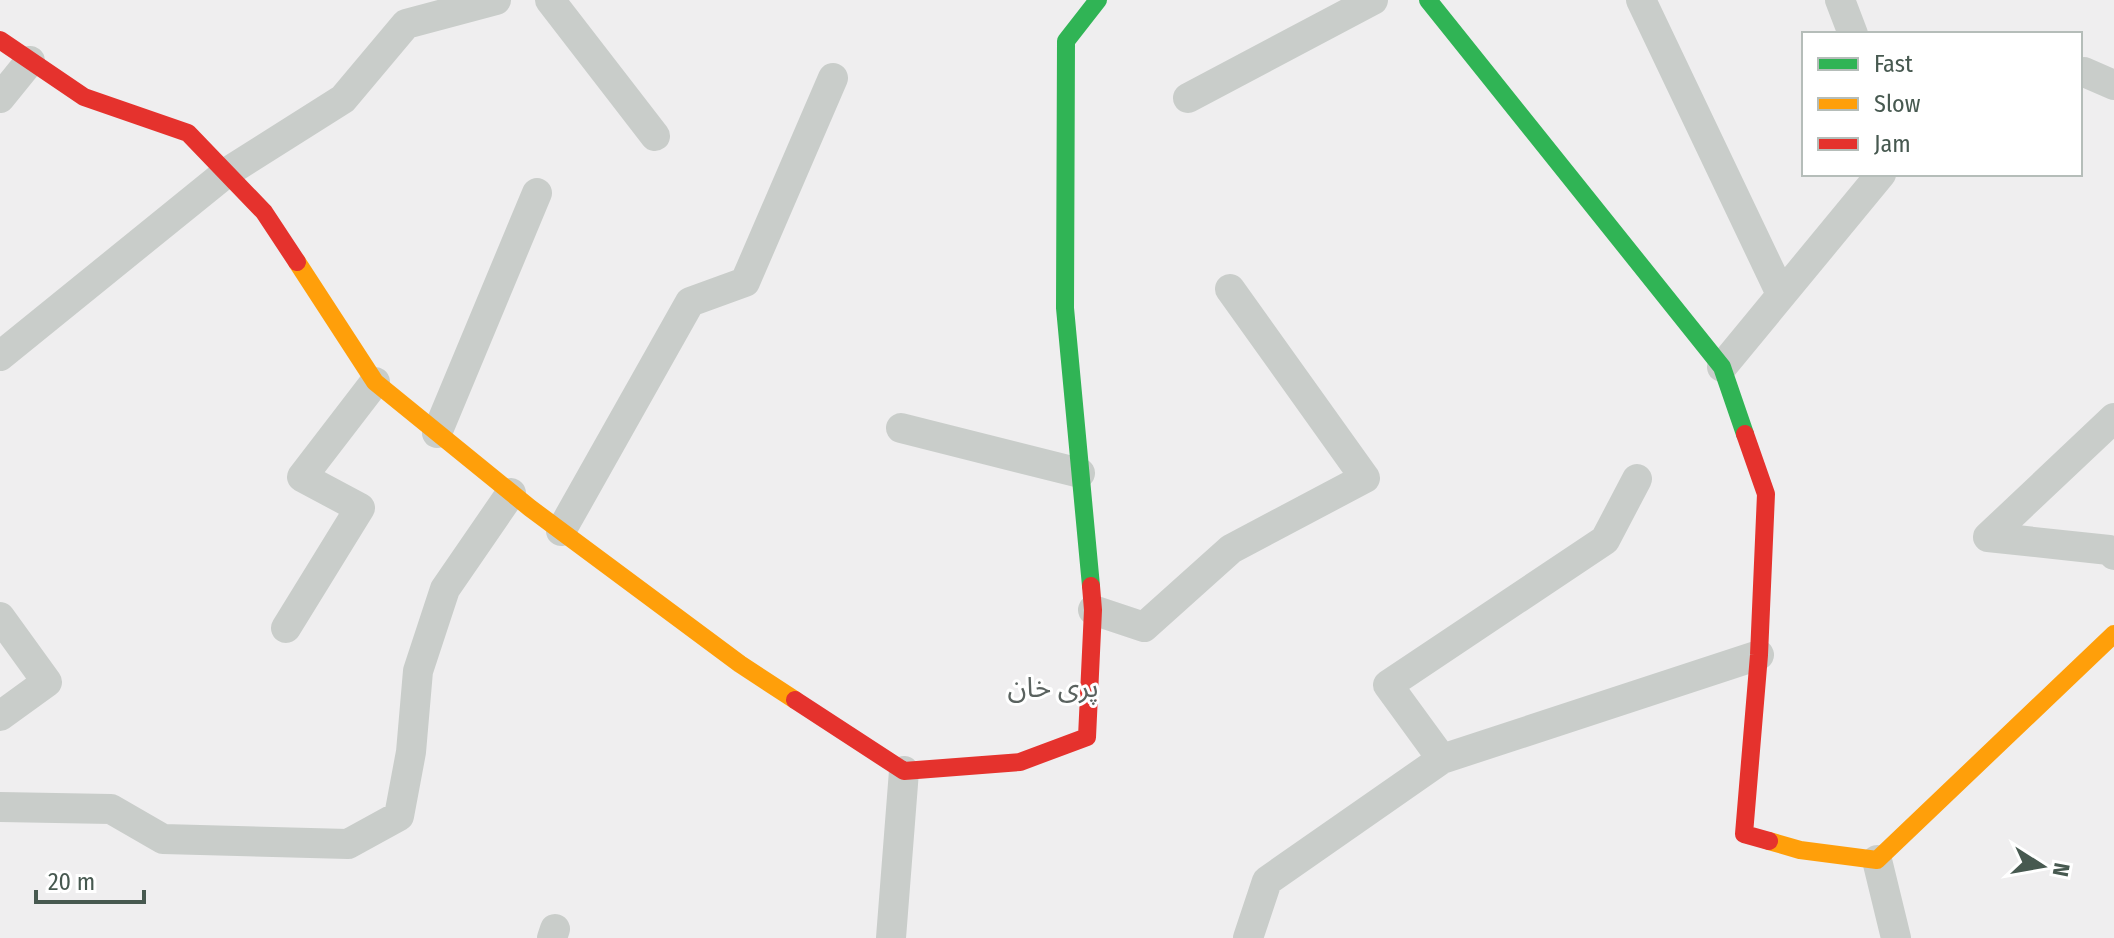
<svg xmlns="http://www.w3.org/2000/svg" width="2114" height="938" viewBox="0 0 2114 938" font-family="'Fira Sans Condensed','Noto Sans Arabic',sans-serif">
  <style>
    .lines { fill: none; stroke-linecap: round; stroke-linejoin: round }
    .street { stroke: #c9cdca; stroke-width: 30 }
    .fast { stroke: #30b455; stroke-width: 18 }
    .slow { stroke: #ff9f0a; stroke-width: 18 }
    .jam { stroke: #e5322d; stroke-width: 18 }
    .labels { text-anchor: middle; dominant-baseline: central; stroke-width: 6; stroke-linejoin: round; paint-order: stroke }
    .quarter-label { font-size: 28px; fill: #5a625f; stroke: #fff }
  </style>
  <rect width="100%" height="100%" fill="#efeeef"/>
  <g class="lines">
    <path class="street" d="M550,0l105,136
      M1641,0l140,294
      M1840,0l13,34
      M2080,73l4,-1 30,13
      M0,98l30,-37
      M1188,98l185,-98
      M0,356l226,-183 117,-74 63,-75 90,-24
      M1722,367l159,-193
      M901,428l179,45
      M437,433l100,-240
      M561,531l129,-229 55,-20 88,-204
      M1988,537l126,-119
      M1988,537l121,13 5,5
      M1093,610l51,17 87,-78 134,-71 -135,-189
      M0,617l47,65 -47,34
      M286,628l74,-120 -58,-31 73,-95
      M1442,759l-54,-74 217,-145 32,-61
      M0,807l111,2 52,30 185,5 51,-28 12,-64 7,-81 27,-82 66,-96
      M1877,860l19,78
      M552,938l3,-9
      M891,938l13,-167
      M1248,938l19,-57 175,-122 317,-104"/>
    <path class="fast" d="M1428,0l294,367 23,67
      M1091,586l-26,-278 1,-267 32,-41"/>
    <path class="slow" d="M297,262l78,120 155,126 210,156 55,36
      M1769,841l31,9 77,10 237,-226"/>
    <path class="jam" d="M0,40l84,57 104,36 76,79 33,50
      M1745,434l21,60 -7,161 -15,179 25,7
      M795,700l109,71 116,-9 67,-25 6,-127 -2,-24"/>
  </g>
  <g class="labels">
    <g class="quarter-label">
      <text x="1053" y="687">پری خان</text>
    </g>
  </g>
  <rect x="1802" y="32" width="280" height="144" fill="#ffffff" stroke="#b5bdb9" stroke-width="2"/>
  <rect x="1818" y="58" width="40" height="12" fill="#30b455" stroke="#b5bdb9" stroke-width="2"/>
  <text x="1874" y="72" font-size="24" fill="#475950">Fast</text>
  <rect x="1818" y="98" width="40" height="12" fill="#ff9f0a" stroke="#b5bdb9" stroke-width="2"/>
  <text x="1874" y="112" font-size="24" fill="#475950">Slow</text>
  <rect x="1818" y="138" width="40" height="12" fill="#e5322d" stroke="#b5bdb9" stroke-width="2"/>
  <text x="1874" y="152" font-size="24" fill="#475950">Jam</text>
  <g transform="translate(2042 866) rotate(101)" stroke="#ffffff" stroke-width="6" paint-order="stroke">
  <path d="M0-6L14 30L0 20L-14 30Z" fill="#475950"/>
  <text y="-12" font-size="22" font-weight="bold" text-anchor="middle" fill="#475950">N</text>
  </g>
  <path d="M36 890v12h108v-12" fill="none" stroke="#475950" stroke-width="4"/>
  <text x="48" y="890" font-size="24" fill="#475950" stroke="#ffffff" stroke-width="6" paint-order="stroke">20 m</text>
</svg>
